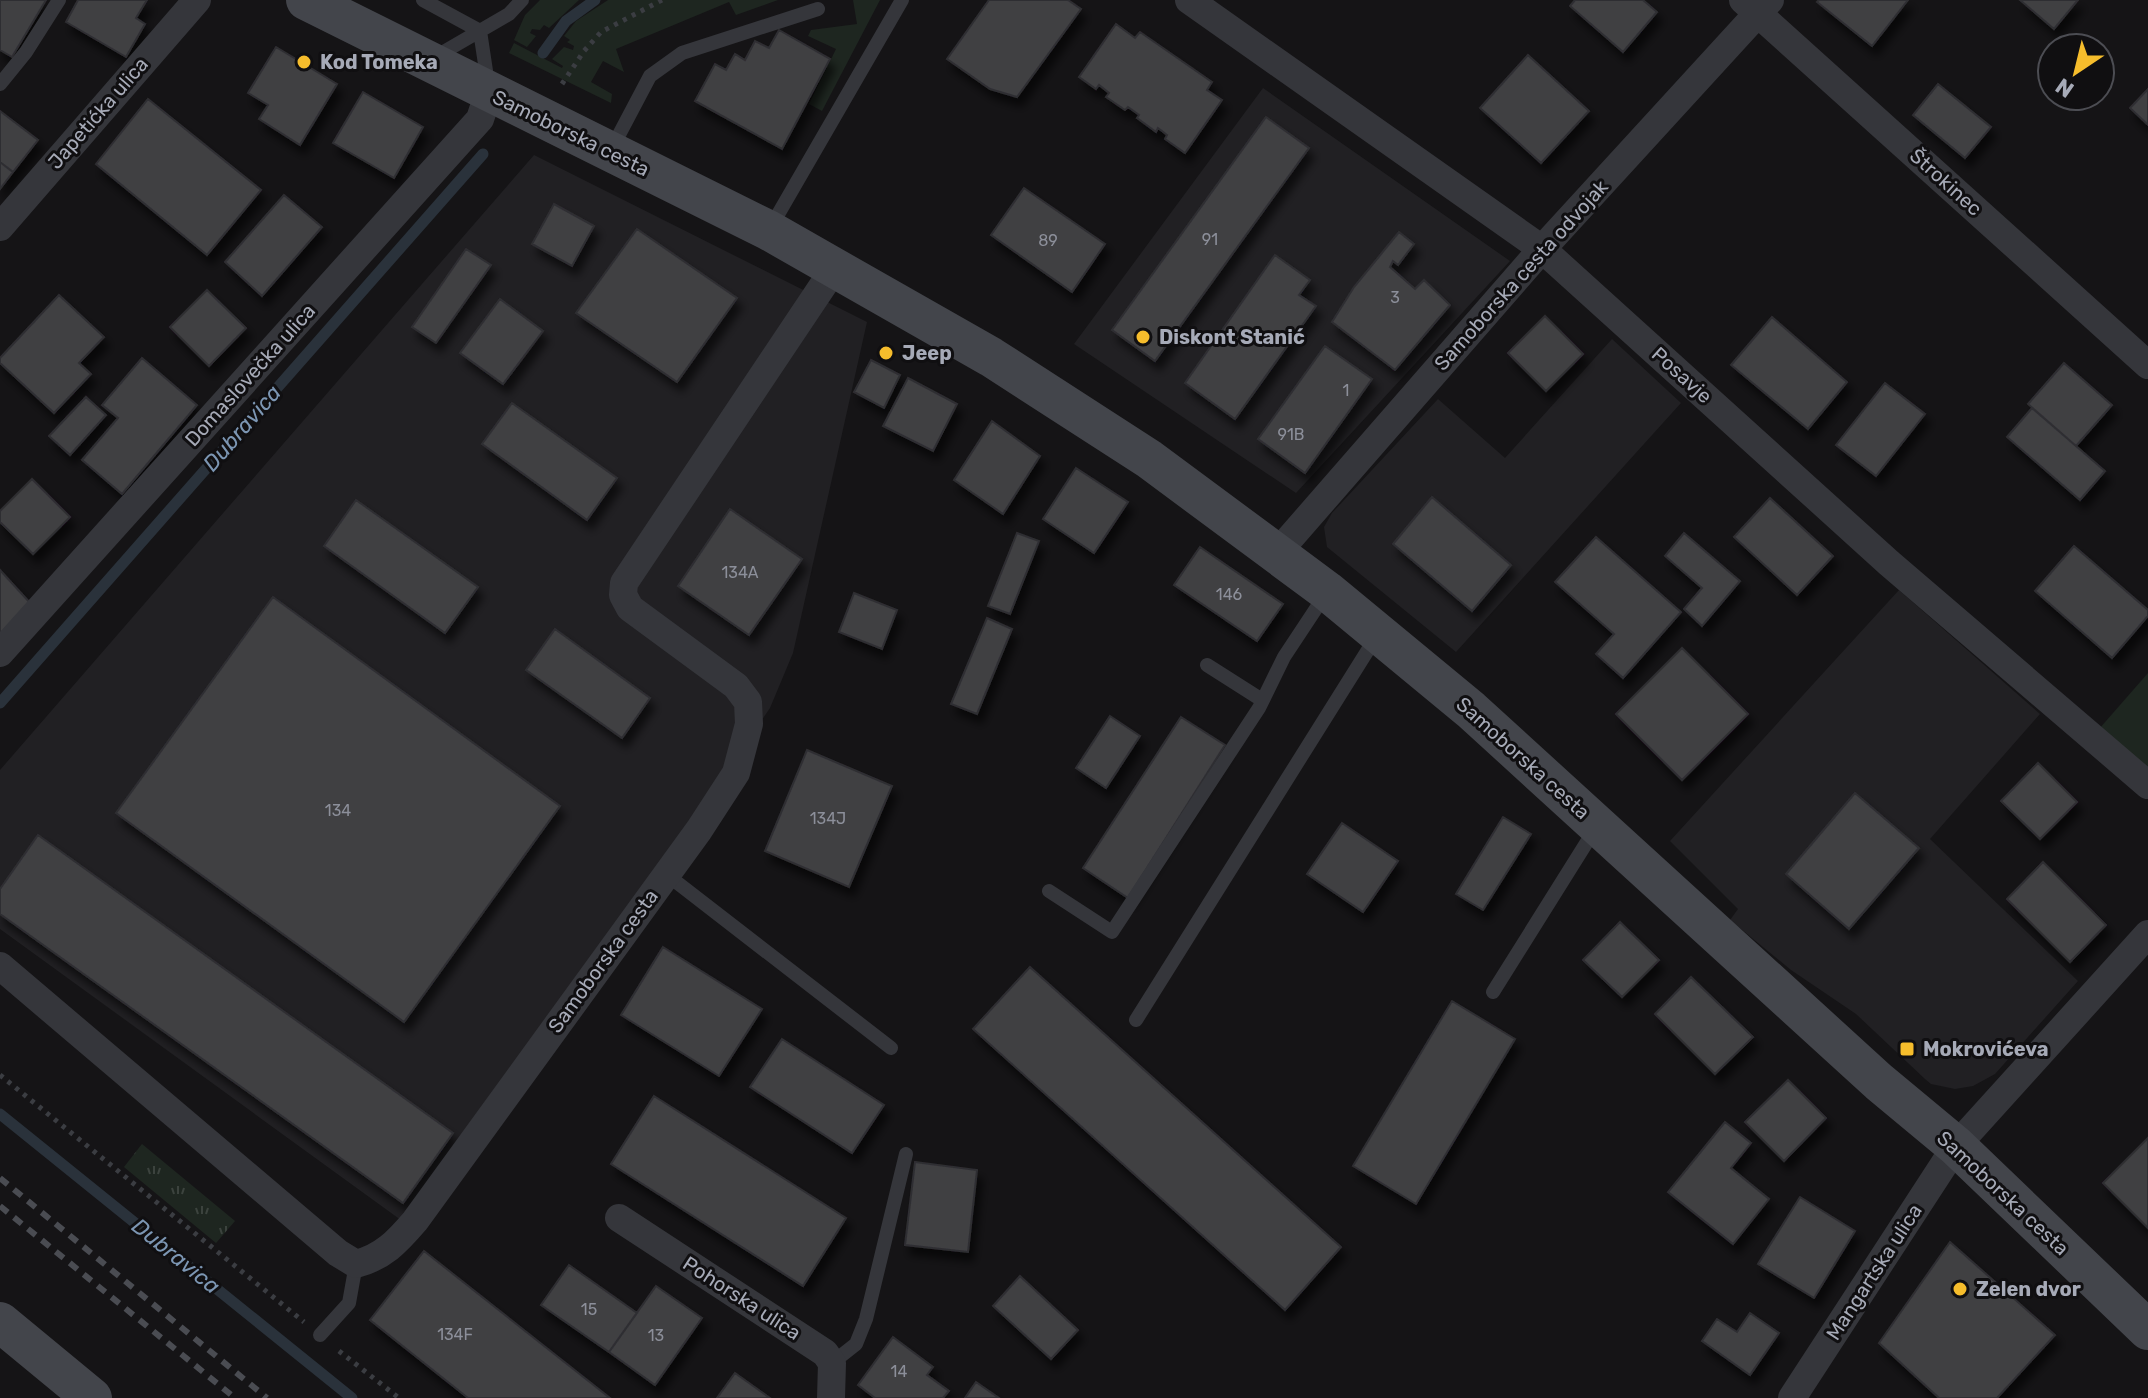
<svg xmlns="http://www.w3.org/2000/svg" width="2148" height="1398" viewBox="0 0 2148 1398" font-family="Rubik,sans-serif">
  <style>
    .built { fill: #212023 }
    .grass { fill: #1e2620 }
    .park { fill: url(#park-tufts) }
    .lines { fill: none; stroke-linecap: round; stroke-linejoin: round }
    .stream { stroke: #2a323b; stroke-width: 11 }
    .building { fill: #3f3f43; stroke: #2f2e32; stroke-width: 2; filter: url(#shadow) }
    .path { stroke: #3b3d42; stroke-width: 5; stroke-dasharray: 4 6; stroke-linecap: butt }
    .lane { stroke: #35363b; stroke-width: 14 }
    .street { stroke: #35363b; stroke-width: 28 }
    .secondary { stroke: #43454b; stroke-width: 40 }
    .rail { stroke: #4a4c52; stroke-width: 6; stroke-dasharray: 10 8; stroke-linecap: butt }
    .poi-dot { fill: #f6bd2c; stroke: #100f11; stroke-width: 3 }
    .labels { text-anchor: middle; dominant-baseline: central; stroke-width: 6; stroke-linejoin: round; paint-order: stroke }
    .number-label { font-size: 16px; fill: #8c8f9a }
    .poi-label { font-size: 20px; font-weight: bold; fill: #a6aab7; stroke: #100f11; text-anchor: start }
    .street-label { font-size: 20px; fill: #a6aab7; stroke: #100f11 }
    .water-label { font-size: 22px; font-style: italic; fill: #7c96b3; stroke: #100f11 }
  </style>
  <defs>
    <pattern id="park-tufts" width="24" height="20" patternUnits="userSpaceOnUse" patternTransform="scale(2)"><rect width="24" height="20" fill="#1e2620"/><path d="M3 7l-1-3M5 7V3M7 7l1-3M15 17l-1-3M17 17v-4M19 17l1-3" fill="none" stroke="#3c433e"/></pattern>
    <filter id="shadow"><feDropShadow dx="5" dy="9" stdDeviation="4" flood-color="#0009"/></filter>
  </defs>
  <rect width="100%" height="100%" fill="#151416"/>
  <path class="built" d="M1263,88l247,173 -214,232 -222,-149z
    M534,155l333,167 -74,331 -23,55 -354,523 -416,-302v-159z
    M1612,339l69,64 -225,249 -129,-105 -3,-20 8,-14 106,-114 67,59z
    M1899,590l141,124 -110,125 148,142 -83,93 -22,12 -18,3 -24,-5 -6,-5 -69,-65 -65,-44 -61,-50 8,-11 -68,-68z"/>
  <path class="grass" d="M540,0h39l-30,28 -5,-3 -4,5 -8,-1 -2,4 6,3 -9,11 -13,-7 11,-25z
    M608,0h170l-42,15 -7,-13 -113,47 8,23 -21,-11 -12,21 21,12 -1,9 -102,-50 5,-10 48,25 1,-2 -11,-7 12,-12 9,3 1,-4 -7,-4 3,-2 -6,-4 12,-15z
    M853,0h27l-58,111 -13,-7 27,-55 -28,-13 3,-6 46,-6z
    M2148,673v95l-49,-39z"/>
  <path class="park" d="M142,1144l93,77 -19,22 -92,-76z"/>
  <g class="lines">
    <path class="stream" d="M543,53l23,-32 29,-21
      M0,703l483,-549
      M0,1114l352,284"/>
  </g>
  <path class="building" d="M0,0h46l-34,57 -12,-7z
    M78,0h69l-11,18 9,6 -19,33 -60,-35z
    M989,0h79l13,9 -64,88 -27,-8 -43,-30z
    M1575,0h68l14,12 -34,40 -53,-46z
    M1819,0h89l-36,46 -55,-44z
    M2020,0h58l-24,29z
    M1116,24l19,14 5,-6 72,50 -5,8 15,10 -37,53 -20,-14 2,-4 -9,-7 -2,4 -19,-14 2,-3 -11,-8 -3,3 -19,-13 3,-4 -10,-8 -3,4 -17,-12z
    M779,30l51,29 -48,90 -87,-48 20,-37 11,6 9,-16 10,6 10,-19 14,7z
    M276,47l61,37 -37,61 -41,-26 9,-14 -20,-12z
    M1528,55l61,56 -48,52 -61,-55z
    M1938,84l53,43 -26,31 -52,-43z
    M2148,89v36l-18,-17z
    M363,92l60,35 -29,51 -61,-35z
    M148,99l113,91 -54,65 -111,-91z
    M0,111l38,29 -25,32 -13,-10z
    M1266,117l43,31 -154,213 -43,-31z
    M0,162l13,10 -13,17z
    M1024,188l81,56 -33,48 -81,-57z
    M284,195l38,32 -60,69 -37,-34z
    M554,204l40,22 -22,40 -40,-22z
    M637,229l100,69 -60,84 -101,-69z
    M1399,232l15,12 -16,21 -5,-4 -3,6 25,22 9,-9 26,25 -55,65 -63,-48 22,-35z
    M466,249l25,16 -55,78 -24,-16z
    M1275,255l35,25 -11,15 17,11 -81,113 -50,-36z
    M207,290l39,38 -37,38 -39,-39z
    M59,295l45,42 -25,26 12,11 -37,39 -54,-50v-5z
    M500,299l43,32 -40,53 -43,-31z
    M1545,316l38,38 -37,37 -38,-38z
    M1772,317l75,65 -39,47 -77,-64z
    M1325,346l47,33 -67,94 -47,-34z
    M142,358l55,47 -75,89 -40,-34 36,-42 -16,-13z
    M871,360l29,15 -16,33 -30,-16z
    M2064,363l48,42 -36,41 -48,-42z
    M908,378l49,26 -24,47 -50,-25z
    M1885,383l40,31 -49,62 -40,-31z
    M86,397l20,18 -36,40 -21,-19z
    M512,403l105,75 -30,42 -105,-76z
    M2032,408l73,63 -25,29 -73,-63z
    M992,421l48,35 -37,58 -49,-34z
    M1076,468l52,34 -34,51 -51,-34z
    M32,479l38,38 -37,37 -33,-32v-11z
    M1432,497l79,68 -39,46 -79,-67z
    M1770,498l63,58 -36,39 -63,-58z
    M356,500l122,87 -33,46 -121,-87z
    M730,509l72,50 -53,76 -71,-49z
    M1017,533l22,8 -29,73 -22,-8z
    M1684,533l56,48 -38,45 -18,-17 18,-21 -37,-32z
    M1596,537l85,75 -58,66 -27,-24 18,-20 -59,-52z
    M2074,546l74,64v6l-36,42 -77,-67z
    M1200,547l83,57 -26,37 -83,-56z
    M0,570l32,35 -32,29z
    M854,593l43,17 -15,39 -43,-17z
    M273,597l287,209 -156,216 -288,-209z
    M987,618l25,11 -35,85 -26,-10z
    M555,629l95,69 -28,40 -96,-68z
    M1682,648l66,66 -66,66 -66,-66z
    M1110,716l30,20 -34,52 -30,-20z
    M1181,717l44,28 -97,153 -45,-30z
    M807,750l85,36 -43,101 -84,-36z
    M2038,763l39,39 -37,37 -39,-38z
    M1855,793l64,55 -70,81 -63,-55z
    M1503,817l28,17 -48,76 -27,-16z
    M1342,823l56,38 -35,51 -56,-38z
    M38,835l415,298 -50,70 -403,-289v-25z
    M2043,862l63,63 -36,37 -63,-63z
    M1620,922l39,38 -37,37 -39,-37z
    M663,947l99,62 -43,67 -98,-61z
    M1030,967l311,280 -56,63 -312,-281z
    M1691,977l62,60 -38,37 -60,-60z
    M1452,1001l63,38 -99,165 -63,-38z
    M782,1039l102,66 -32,48 -102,-66z
    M1788,1080l38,38 -42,43 -39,-39z
    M654,1096l192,122 -43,68 -192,-122z
    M1725,1122l26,21 -20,25 38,31 -36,45 -65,-52z
    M2148,1138v90l-45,-45z
    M915,1162l62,8 -9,82 -63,-7z
    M1800,1197l55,34 -41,67 -56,-34z
    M1950,1242l105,93 -58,63h-58l-60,-55z
    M424,1251l186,147h-142l-98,-78z
    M569,1265l68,48 -28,39 -68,-47z
    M1020,1276l58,54 -27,29 -58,-53z
    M656,1286l46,32 -47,67 -46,-33z
    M1750,1313l29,20 -29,42 -48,-34 15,-22 20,13z
    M893,1337l40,30 -6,8 22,16 -6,7h-68l-17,-13z
    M735,1373l35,25h-53z
    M976,1382l23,16h-34z"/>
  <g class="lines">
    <path class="path" d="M562,84l22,-33 17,-19 61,-32
      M0,1075l304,247
      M339,1351l60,47"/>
    <path class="lane" d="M423,0l57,31 8,53
      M435,57l74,-43 13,-14
      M0,84l26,-32 33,-52
      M612,148l38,-72 32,-23 136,-44
      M769,230l133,-230
      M1207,665l55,35
      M666,874l225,174
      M1049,891l63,41 147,-224 25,-51 41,-62
      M1493,992l104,-166
      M1136,1020l242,-386
      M320,1335l29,-32 7,-39
      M832,1363l24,-19 10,-25 40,-165"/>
    <path class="street" d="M1189,0l353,249 347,314 259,222
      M1743,0l405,365
      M0,227l197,-227
      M1277,553l265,-304 228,-249
      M0,653l480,-534 9,-27
      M0,966l338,287 18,11c27,-7 41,-22 59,-43l284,-391 37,-57 13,-49 -1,-22 -12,-16 -106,-78 -7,-13 1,-12 210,-314
      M619,1218l206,135 7,10 -1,35
      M1792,1398l164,-252 192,-212"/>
    <path class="secondary" d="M306,0l462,230 223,127 158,102 178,132 144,119 408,372 77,64 192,184
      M0,1322l92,76"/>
    <path class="rail" d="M0,1178l267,220
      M0,1206l235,192"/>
  </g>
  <g class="poi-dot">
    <circle cx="304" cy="62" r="8"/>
    <circle cx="1143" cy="337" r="8"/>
    <circle cx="886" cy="353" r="8"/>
    <rect x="1899" y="1041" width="16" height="16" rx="4"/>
    <circle cx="1960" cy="1289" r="8"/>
  </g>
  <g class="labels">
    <g class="number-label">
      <text x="1210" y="239">91</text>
      <text x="1048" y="240">89</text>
      <text x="1395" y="297">3</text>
      <text x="1346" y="390">1</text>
      <text x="1291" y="434">91B</text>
      <text x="740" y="572">134A</text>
      <text x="1229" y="594">146</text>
      <text x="338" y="810">134</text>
      <text x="828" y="818">134J</text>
      <text x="589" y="1309">15</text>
      <text x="455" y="1334">134F</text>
      <text x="656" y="1335">13</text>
      <text x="899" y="1371">14</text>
    </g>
    <g class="poi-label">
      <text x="320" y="62">Kod Tomeka</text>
      <text x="1159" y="337">Diskont Stanić</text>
      <text x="902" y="353">Jeep</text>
      <text x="1923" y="1049">Mokrovićeva</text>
      <text x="1976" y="1289">Zelen dvor</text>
    </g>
    <g class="street-label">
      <text transform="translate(98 113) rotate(-49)">Japetićka ulica</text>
      <text transform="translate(571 133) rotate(26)">Samoborska cesta</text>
      <text transform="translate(1946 182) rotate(42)">Štrokinec</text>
      <text transform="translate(1521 275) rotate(-48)">Samoborska cesta odvojak</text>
      <text transform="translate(250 375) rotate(-48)">Domaslovečka ulica</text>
      <text transform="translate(1682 375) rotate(42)">Posavje</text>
      <text transform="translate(1523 758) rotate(42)">Samoborska cesta</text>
      <text transform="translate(603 961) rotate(-54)">Samoborska cesta</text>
      <text transform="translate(2003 1193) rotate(43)">Samoborska cesta</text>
      <text transform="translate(1874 1272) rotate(-57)">Mangartska ulica</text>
      <text transform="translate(742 1298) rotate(33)">Pohorska ulica</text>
    </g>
    <g class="water-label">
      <text transform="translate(242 428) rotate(-49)">Dubravica</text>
      <text transform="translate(176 1256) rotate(39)">Dubravica</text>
    </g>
  </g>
  <g transform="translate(2076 72) rotate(215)"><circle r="38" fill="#100f11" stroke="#4c4d53" stroke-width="2"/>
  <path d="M0-6L14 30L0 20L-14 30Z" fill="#f6bd2c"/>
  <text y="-12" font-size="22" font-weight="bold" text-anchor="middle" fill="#a6aab7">N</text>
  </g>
</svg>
